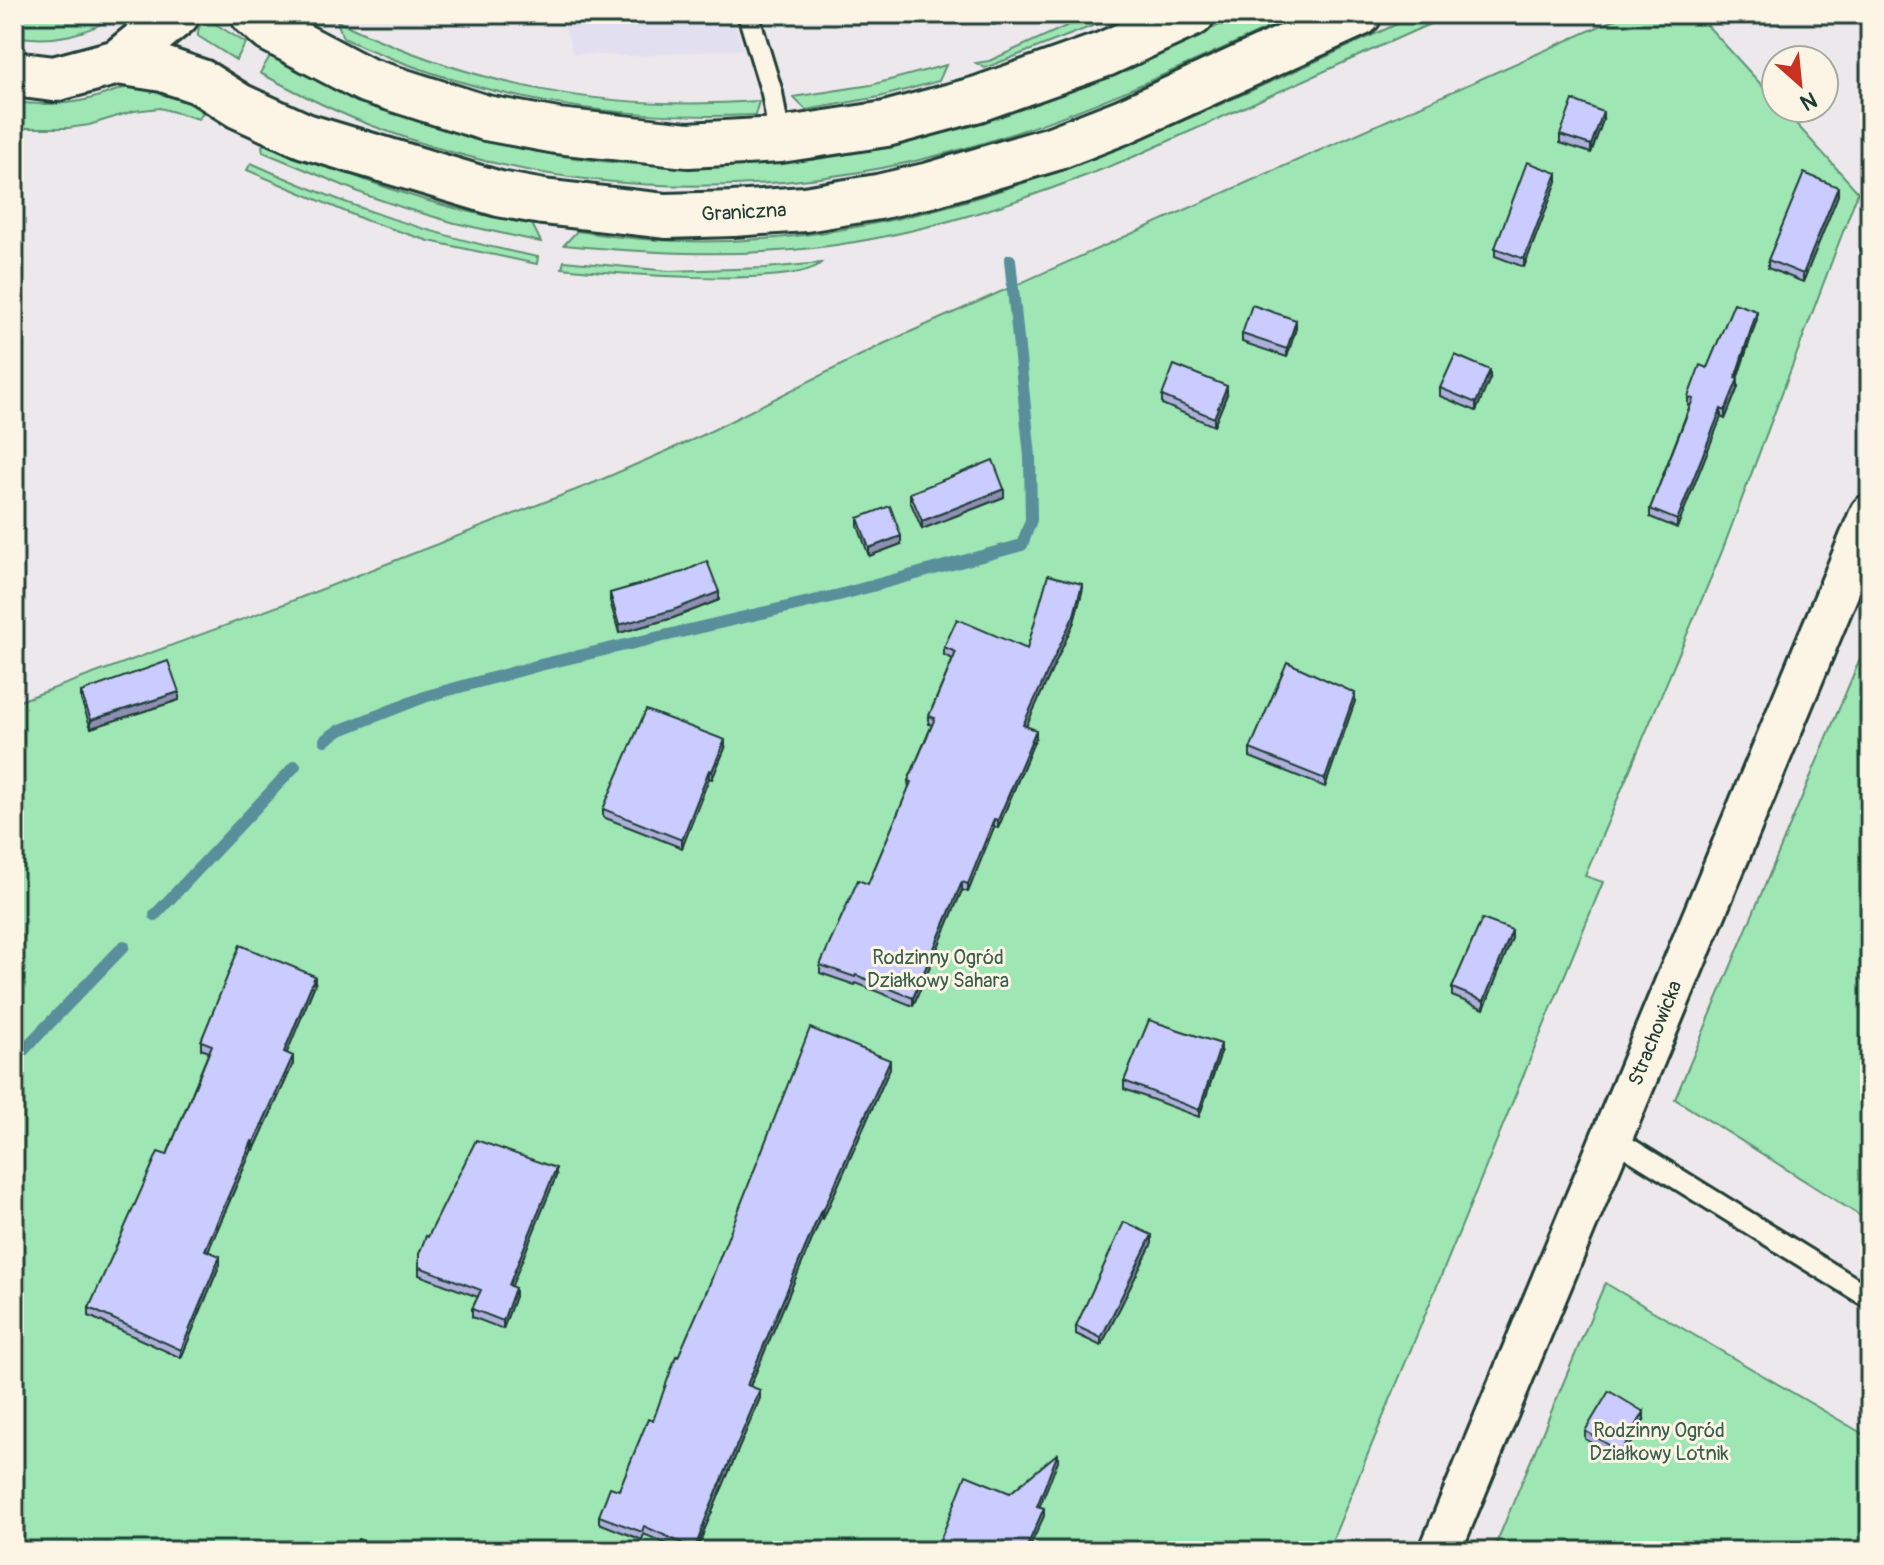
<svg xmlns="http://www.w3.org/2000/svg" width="1884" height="1565" viewBox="0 0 1884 1565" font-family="Pangolin,sans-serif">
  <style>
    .built { fill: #e2dff1 }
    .green { fill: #9ee6b4; stroke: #5e9274; stroke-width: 2 }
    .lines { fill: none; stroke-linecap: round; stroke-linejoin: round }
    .stream { stroke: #588f9b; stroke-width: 12 }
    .service-casing { stroke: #1f3d34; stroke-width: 26 }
    .minor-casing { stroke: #1f3d34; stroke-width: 46 }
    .secondary-casing { stroke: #1f3d34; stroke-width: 50 }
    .service { stroke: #fcf5e5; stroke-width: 20 }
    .minor { stroke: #fcf5e5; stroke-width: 40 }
    .secondary { stroke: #fcf5e5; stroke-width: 44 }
    .wall { fill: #aeafda; stroke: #1f3d34; stroke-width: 2 }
    .shaded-wall { fill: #8d8eb2; stroke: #1f3d34; stroke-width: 2 }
    .building { fill: #cacbfe; stroke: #1f3d34; stroke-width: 2 }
    .labels { text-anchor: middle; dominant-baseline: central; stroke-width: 6; stroke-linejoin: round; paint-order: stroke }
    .street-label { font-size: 20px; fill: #1f3d34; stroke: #fcf5e5 }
    .park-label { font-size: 20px; fill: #385f4e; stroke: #fcf5e5 }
  </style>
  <rect width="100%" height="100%" fill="#ede8ec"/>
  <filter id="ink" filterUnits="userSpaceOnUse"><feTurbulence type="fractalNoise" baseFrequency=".0125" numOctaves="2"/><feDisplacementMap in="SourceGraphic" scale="16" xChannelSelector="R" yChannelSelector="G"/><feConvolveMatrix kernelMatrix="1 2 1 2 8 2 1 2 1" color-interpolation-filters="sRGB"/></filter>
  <g filter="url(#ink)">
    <path class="built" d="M561,14h171l11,35 -105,7 -65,-2z"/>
    <path class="green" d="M14,14h105c-33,21 -66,29 -105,22z
      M1093,14h30l-138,54 -9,-5 13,-2z
      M1244,14h56c-94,41 -187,87 -285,119 -207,69 -429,73 -634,-4 -42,-15 -81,-35 -121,-56l10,-17c161,89 331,122 514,107 74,-7 149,-27 219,-48 80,-25 164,-67 241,-101z
      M1419,14h33l-319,143c-96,39 -194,73 -297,88 -91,13 -181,9 -272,0l13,-14c304,51 574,-96 842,-217z
      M1627,14h70l79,87v7h6l76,84 -137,362 -136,322 18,6 -275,669h-1314v-848l270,-99 312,-122 105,-46 182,-92z
      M209,20l37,23 -10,17 -38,-24c-1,-9 3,-13 11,-16z
      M337,21c139,66 268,91 422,80l-4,14c-149,6 -277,-16 -412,-77z
      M946,65l-7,16 -60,16 -73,13 -13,-13 78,-12z
      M148,83l59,22 -8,14 -39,-11 -26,3 -45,14 -21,3h-54v-26c24,3 48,3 71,-2 22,-5 41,-15 63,-17z
      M272,140c82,40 170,70 260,84l9,18 -86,-19 -51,-15 -38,-13 -103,-43 -1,-6z
      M251,163c96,43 184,74 287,94l-1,7 -108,-23 -64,-21 -118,-50z
      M564,261l105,10 97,-3 55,-5c-27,26 -216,10 -259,5z
      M1870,635v587l-195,-123z
      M1605,1283l265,155v113h-377z"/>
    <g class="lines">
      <path class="stream" d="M993,20l10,-6
        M325,740l13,-9 89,-35 113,-31 299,-70 183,-50 9,-25 -1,-64 -20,-196
        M155,915l140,-149
        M14,1060l110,-114"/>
      <defs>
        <path id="service" d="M748,14l24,79 8,47
          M1612,1138l258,160"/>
        <path id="minor" d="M1440,1551l430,-1036"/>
        <path id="secondary" d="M253,14l18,16 95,50 120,38 71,13 131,14 92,-5 106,-16 92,-25 127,-45 87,-40
          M118,62l45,7 38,13 38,24 66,30 194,58 44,8 123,14 67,-2 72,-5 73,-12 52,-12 122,-36 72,-28 235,-107
          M14,74l40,5 64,-17 59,-48"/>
      </defs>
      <use href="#service" class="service-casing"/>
      <use href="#minor" class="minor-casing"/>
      <use href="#secondary" class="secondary-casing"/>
      <use href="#service" class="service"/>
      <use href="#minor" class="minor"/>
      <use href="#secondary" class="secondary"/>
    </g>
    <path class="wall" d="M587,14h18l-17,3z
      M1603,120l-12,33 -31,-10v-8z
      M1557,181l-33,86 -29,-11v-8z
      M1838,195l-35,87 -35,-14v-8z
      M1757,319l-20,60 1,8 -13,32 -4,-2 -44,111 -27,-11v-8l40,-104h-2v-8l19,-29z
      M1296,328l-9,29 -45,-15v-8z
      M1490,378l-14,33 -36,-15v-8z
      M1227,394l-13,32 -52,-22v-8z
      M910,493l94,4 -82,32 -12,-28z
      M858,518l43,26 -32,12 -11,-30z
      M1082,592l-8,30 -48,104 10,11 -38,91 -4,-1 -26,65 -6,-2 -49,116 -57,-23 -1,2 -35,-12v-8l48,-81 41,-95 -1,-8 24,-56 -3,-1v-8l24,-57 -9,-4v-8l83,2z
      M610,593l109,7 -46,18 -54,15 -9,-32z
      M81,692l98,8 -88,28 -10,-28z
      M1355,701l-30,86 -75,-30v-8z
      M725,748l-13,31 -3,-1 -27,70 -79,-31v-8z
      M1512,938l-28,71 -32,-13v-8z
      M315,984l-29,69 7,11 -39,86 -2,-1 -44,102 12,13 -39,94 -92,-42v-8l78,-153 42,-103 -8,-3v-8z
      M1221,1052l-22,65 -75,-28v-8z
      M890,1068l-67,151 -2,-1 -71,168 10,12 -55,130 -8,23h-14l-39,-17 -2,6 -43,-17v-7l20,-26 34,-69 25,-64z
      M556,1176l-45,110 4,10 -12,33 -31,-12v-8l6,-12 -59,-22v-21l9,-17z
      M1152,1243l-51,103 -25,-12v-8z
      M1644,1420l-23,40 -36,-21v-8z"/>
    <path class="shaded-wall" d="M1603,112v8l-12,33v-8z
      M1557,173v8l-33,86v-8z
      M1838,187v8l-35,87v-8z
      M1757,311v8l-22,66 3,-6v8l-13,32v-8z
      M1296,320v8l-9,29v-8z
      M1490,370v8l-14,33v-8z
      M1227,386v8l-13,32v-8z
      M1721,409v8l-44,111v-8z
      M1004,489v8l-82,32v-8z
      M901,536v8l-32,12v-8z
      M1082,584v8l-8,30 -51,111v-8z
      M719,592v8l-46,18 -54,15v-8z
      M179,692v8l-88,28v-8z
      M1355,693v8l-30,86v-8z
      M1036,730v7l-38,91v-8z
      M725,740v8l-13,31v-8z
      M709,770v8l-27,70v-8z
      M994,819v8l-26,65v-8z
      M962,882v8l-49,116v-8z
      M1512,930v8l-28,71v-8z
      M315,976v8l-31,76v-8z
      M1221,1044v8l-22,65v-7z
      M293,1056v8l-39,86v-8z
      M890,1060v8l-67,151v-8z
      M252,1141v8l-47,109v-8z
      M556,1168v8l-47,117v-8z
      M821,1210v8l-74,175v-8z
      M1152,1235v8l-51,103v-8z
      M220,1256v8l-39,94v-8z
      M515,1288v8l-12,33v-8z
      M760,1390v8l-55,130 -8,23h-2l10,-31z
      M1644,1412v8l-23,40v-8z
      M1058,1453v8l-21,52v-7z
      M1044,1508v8l-16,35h-3z"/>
    <path class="building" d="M1573,100l30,12 -12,33 -31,-10z
      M1527,162l30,11 -33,86 -29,-11z
      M1804,173l34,14 -35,87 -35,-14z
      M1734,303l23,8 -22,67 3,1 -13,32 -4,-2 -44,111 -27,-11 43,-110 -5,-2 12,-32 7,3z
      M1252,305l44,15 -9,29 -45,-15z
      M1455,355l35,15 -14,33 -36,-15z
      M1174,365l53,21 -13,32 -52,-22z
      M993,460l11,29 -82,32 -12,-28z
      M890,506l11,30 -32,12 -11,-30z
      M707,561l12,31 -46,18 -54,15 -9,-32 73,-21z
      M1048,575l34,9 -8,31 -51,110 13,5 -38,90 -4,-1 -26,65 -6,-2 -49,116 -57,-23 -1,2 -35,-12 38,-85 10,4 43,-102 -3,-1 27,-63 -6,-2 27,-64 -12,-5 13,-28 70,30z
      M168,661l11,31 -88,28 -10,-28z
      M1287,662l68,31 -30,86 -75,-30z
      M646,710l79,30 -13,31 -3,-1 -27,70 -79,-31z
      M1482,919l30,11 -28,71 -32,-13z
      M240,945l75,31 -31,76 9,4 -39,86 -2,-1 -47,109 15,6 -39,94 -92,-42 69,-156 9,3 45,-110 -11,-4z
      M1149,1020l72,24 -22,66 -75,-29z
      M810,1028l80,32 -67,151 -2,-1 -74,175 13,5 -55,130 -10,29 -51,-23 -2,6 -43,-16 11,-29 9,3 29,-71 5,2 23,-65 2,1 30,-69z
      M476,1140l80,28 -47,117 6,3 -12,33 -31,-12 9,-19 -62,-23v-13l7,-18 2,1z
      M1124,1222l28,13 -51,103 -25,-12z
      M1609,1391l35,21 -23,40 -36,-21z
      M1058,1453l-21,53 7,2 -19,43h-89l30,-76 44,18z
      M358,1539l30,12h-35z"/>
  </g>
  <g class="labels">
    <g class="street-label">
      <text transform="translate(744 212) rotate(-3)">Graniczna</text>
      <text transform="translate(1655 1033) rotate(-68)">Strachowicka</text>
    </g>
    <g class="park-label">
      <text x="938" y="957">Rodzinny Ogród<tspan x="938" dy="23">Działkowy Sahara</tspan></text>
      <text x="1659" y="1430">Rodzinny Ogród<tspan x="1659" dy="23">Działkowy Lotnik</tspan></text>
    </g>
  </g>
  <rect width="1884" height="1565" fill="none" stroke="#fcf5e5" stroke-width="48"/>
  <rect x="24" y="24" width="1836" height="1517" fill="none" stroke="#1f3d34" stroke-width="3" filter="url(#ink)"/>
  <g transform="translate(1800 84) rotate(153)"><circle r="38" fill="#fcf5e5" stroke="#a4ab9e" stroke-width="2"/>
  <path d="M0-6L14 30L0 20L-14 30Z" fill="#c8321e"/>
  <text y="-12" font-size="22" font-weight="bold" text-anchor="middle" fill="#1f3d34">N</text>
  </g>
</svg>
